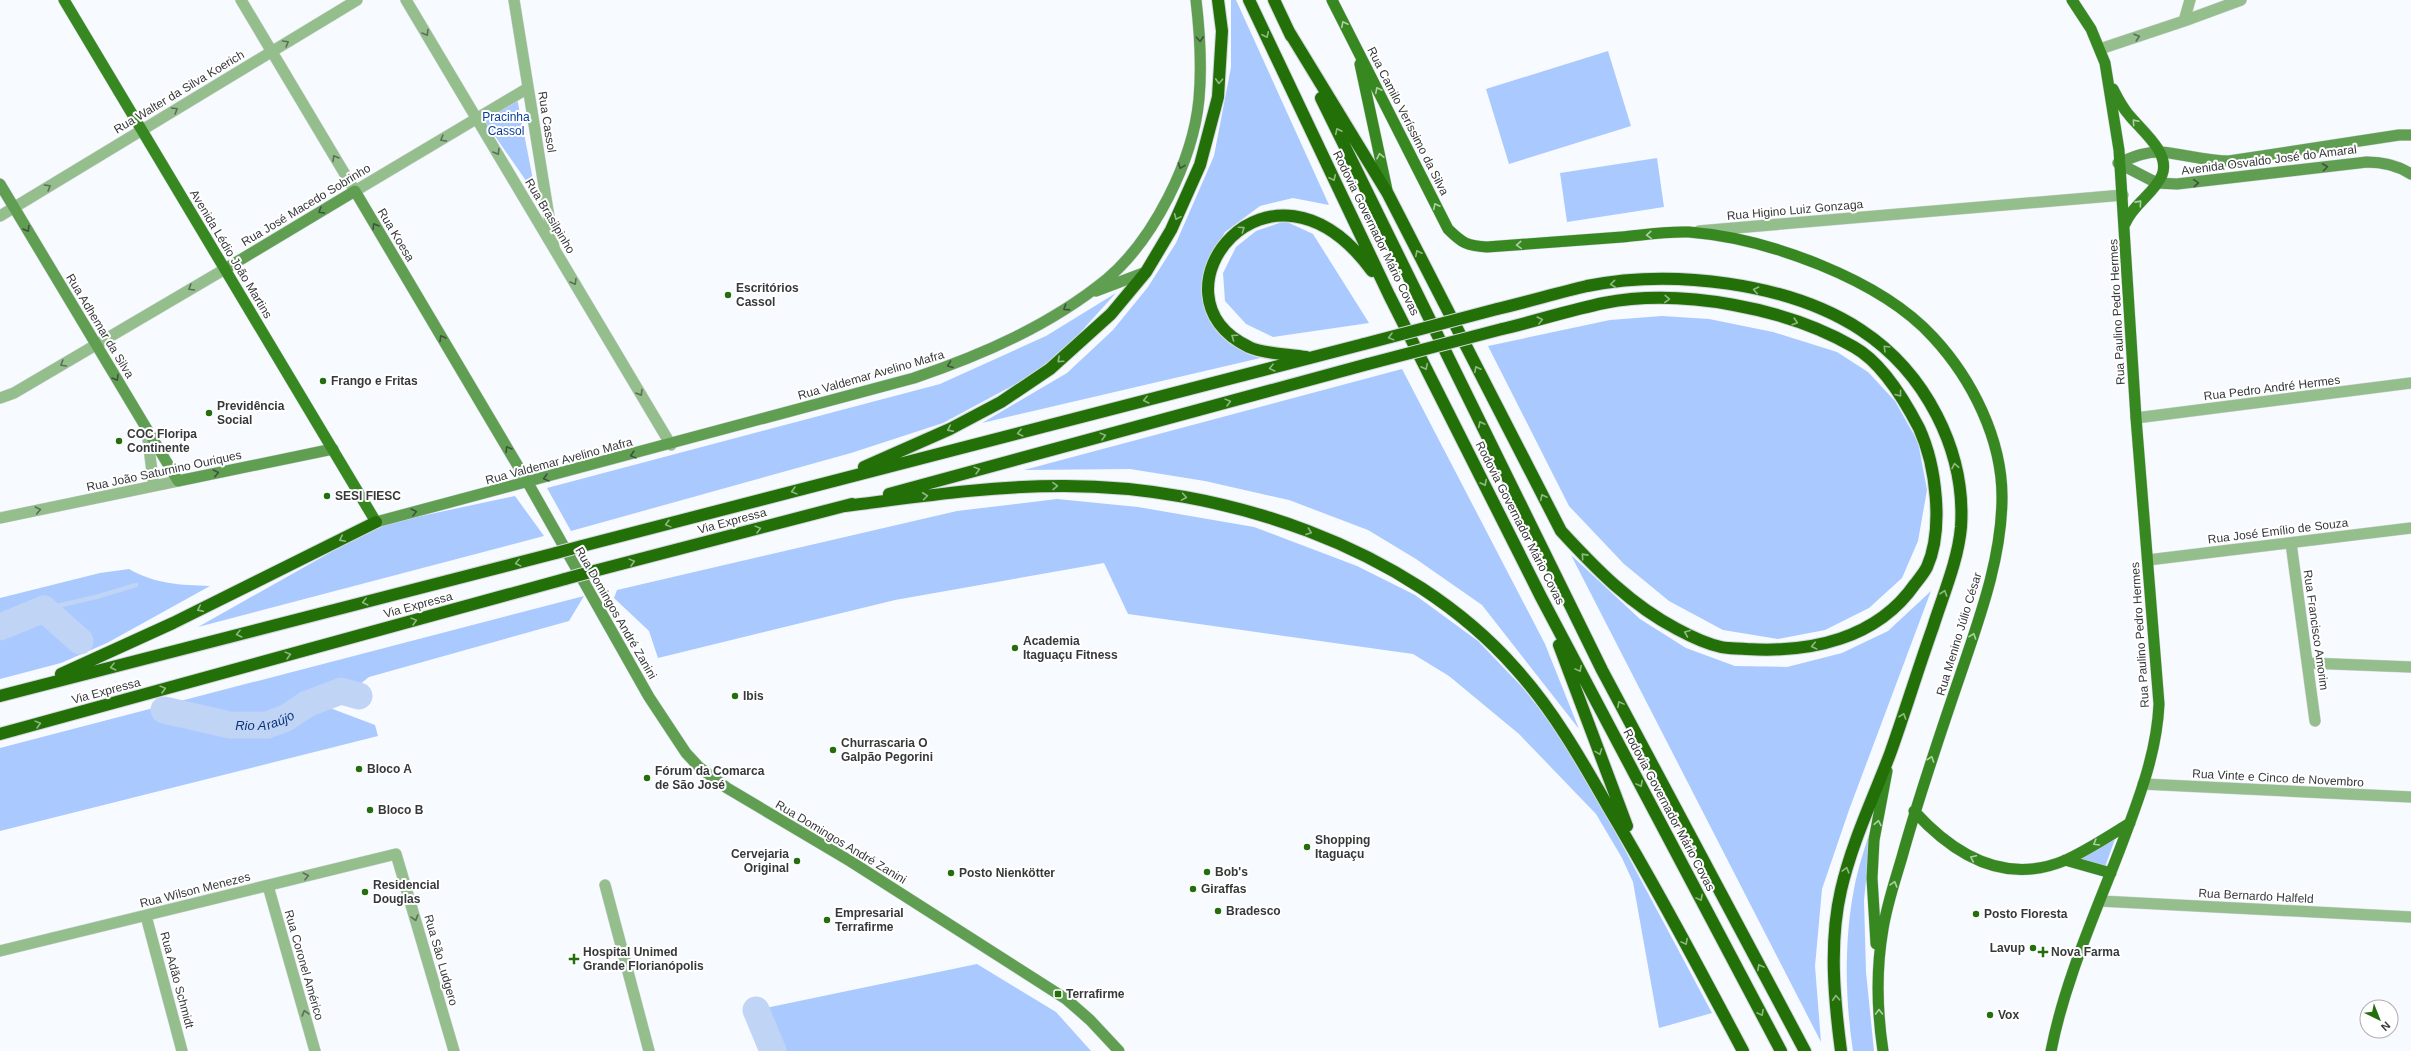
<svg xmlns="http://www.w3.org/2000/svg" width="2411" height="1051" viewBox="0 0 2411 1051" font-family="Arial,sans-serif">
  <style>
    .green { fill: #a9c9ff }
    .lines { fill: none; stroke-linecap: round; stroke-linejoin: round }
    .stream { stroke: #c0d4f5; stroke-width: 4.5 }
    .river { stroke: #c0d4f5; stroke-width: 27 }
    .minor-casing { stroke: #d4d7dc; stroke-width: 12 }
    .tertiary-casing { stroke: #d4d7dc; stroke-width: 12 }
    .secondary-casing { stroke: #d4d7dc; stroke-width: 12 }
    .primary-casing { stroke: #d4d7dc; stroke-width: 12 }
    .motorway-casing { stroke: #d4d7dc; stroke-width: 14 }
    .minor { stroke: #94be8b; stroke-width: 11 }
    .tertiary { stroke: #94be8b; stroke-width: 11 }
    .secondary { stroke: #609f52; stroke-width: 11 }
    .primary { stroke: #378820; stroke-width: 11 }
    .motorway { stroke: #237009; stroke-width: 12 }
    .motorway-bridge-casing { stroke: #d4d7dc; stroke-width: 14; stroke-linecap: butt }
    .motorway-bridge { stroke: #237009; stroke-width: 12 }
    .oneway { stroke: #afcfa6 }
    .oneway2 { stroke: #5c6e5a }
    .oneway3 { stroke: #91b884 }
    .oneway4 { stroke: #405240 }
    .poi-dot { fill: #256e0d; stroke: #fff; stroke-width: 1.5 }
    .labels { text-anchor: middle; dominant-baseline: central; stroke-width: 4; stroke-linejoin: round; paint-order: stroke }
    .street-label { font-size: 12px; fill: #36383a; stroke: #fff }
    .park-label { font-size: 12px; fill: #0a3f99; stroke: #fff }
    .poi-label { font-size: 12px; font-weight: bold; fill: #36383a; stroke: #fff; text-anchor: start }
    .water-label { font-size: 13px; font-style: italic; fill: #0c3377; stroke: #fff }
  </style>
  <rect width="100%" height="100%" fill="#f7faff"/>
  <path class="green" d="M1231,0h5l93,205 -36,-7 -33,8 -35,26 -17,30 -6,35 10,24 25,25 32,10 -287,67 85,-50 46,-43 35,-43 28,-44 38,-87 17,-89z
    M1608,51l23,75 -122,38 -23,-75z
    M517,98l19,97 -53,-76z
    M1657,158l7,49 -97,15 -7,-49z
    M1285,221l28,13 56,89 -96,14 -27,-13 -21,-23 -2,-28 13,-26 20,-16z
    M1116,293l-49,54 -40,31 -84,45 -92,30 -280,78 -24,-43 393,-104 106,-48z
    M1662,316l47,3 64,13 64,20 31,20 27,29 23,41 9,48 -9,51 -16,37 -33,30 -44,22 -47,9 -55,-9 -54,-29 -45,-37 -55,-58 -81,-160 122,-26z
    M1402,369l143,275 34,85 -97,-124 -66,-46 -48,-29 -79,-30 -84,-19 -75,-12 -106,1z
    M515,496l29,40 -346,91 181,-102z
    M1057,499l81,8 116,20 103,39 58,29 63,46 45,47 38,49 42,72 109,204 -53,15 -26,-146 -11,-24 -26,-44 -77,-80 -70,-58 -36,-22 -285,-40 -24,-51 -209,37 -237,58 -9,-27 -35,-33 3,-8 340,-79z
    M1571,555l69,64 46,29 49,18 52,1 55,-14 46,-22 43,-40 -82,219 -27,79 -7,77 6,76z
    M129,569c26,15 51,16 81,17l-103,57 -46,20 -61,16v-81l100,-25z
    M584,596l-15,25 -200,56 -39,31 45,17 3,11 -378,95v-83z
    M1872,824l-8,76 2,72 8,79h-21c-8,-52 -9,-110 1,-162 4,-22 12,-44 18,-65z
    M2115,839l-10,28 -26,-7z
    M977,964l79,48 35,39h-318l-17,-41z"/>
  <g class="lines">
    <path class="stream" d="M44,609l52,-12 40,-12"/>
    <g class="river">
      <path d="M0,627l44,-18 36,32"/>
      <path id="s1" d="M164,710l66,15h37l19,-7 21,-14 34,-13 18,5"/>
      <path d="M756,1010l17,41"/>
    </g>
    <defs>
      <path id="minor" d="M514,0l40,248
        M2184,21l57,-21
        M2100,49l84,-28 6,-21
        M355,191l173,-103
        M0,216l357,-216
        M1699,231l424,-36
        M0,398l14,-5 211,-124
        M2136,418l275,-35
        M147,431l6,49
        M0,518l178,-37
        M2291,543l24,178
        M2148,560l263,-32
        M2308,663l103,4
        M2143,784l268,13
        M605,885l44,166
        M268,886l47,165
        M2100,901l311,16
        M146,916l36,135
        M0,951l396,-97 58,197"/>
      <path id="tertiary" d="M241,0l114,191
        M406,0l265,445"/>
      <path id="secondary" d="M2118,163l39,20 20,1 190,-22c17,0 30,3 44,12
        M2118,163c13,-5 28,-12 43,-11 23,2 44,9 68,9l170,-26h12
        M0,184l178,297 155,-32
        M225,269l130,-78 173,292 121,214 37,56 13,14 28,21 123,73 216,138 24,21 29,31
        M1096,291l50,-19
        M376,522l538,-144c68,-23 137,-53 193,-99 47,-40 86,-118 92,-180 3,-33 1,-65 -3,-99"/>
      <path id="primary" d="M64,0l312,522
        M1332,0l116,229c14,14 19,17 39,18 45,-3 90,-7 135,-10 21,-2 45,-6 67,-5 78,6 191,47 244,105 39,42 69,102 69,160 0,57 -20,114 -38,167 -22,64 -44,128 -62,193 -7,24 -15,47 -19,72 -7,40 -6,82 0,122
        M1360,64l27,126
        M2113,89c5,10 9,18 16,26 12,15 42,38 33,60 -8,19 -29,29 -37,49
        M1914,811c40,44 91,75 152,49 22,-10 43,-24 64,-37
        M2065,860l46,13
        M1876,944l-4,-66 2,-38 13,-69
        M2051,1051c14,-72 46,-141 72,-210 17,-45 34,-90 36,-137l-23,-286 -17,-268 -14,-87 -14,-34 -19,-29"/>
      <path id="motorway" d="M1249,0l140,295 152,302 240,454
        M1274,0l17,36
        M1288,30l100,164 173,337c35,38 70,74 116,98 13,7 30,15 44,18 8,2 18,1 26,2 63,4 130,-10 168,-65 4,-5 9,-11 12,-17 17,-38 9,-102 -8,-139 -14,-27 -38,-66 -65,-81 -67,-39 -173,-59 -250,-44 -34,7 -68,18 -102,26
        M1321,98l281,572 203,381
        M1497,309c30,-7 60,-16 90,-23 84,-17 201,-4 274,44 64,42 105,120 100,197 -3,34 -18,68 -28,100 -15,42 -28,85 -43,127 -17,45 -38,88 -49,136 -12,52 -7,108 0,161
        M1306,357c-16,-3 -43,-3 -57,-10 -108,-51 20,-217 123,-76
        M864,467l86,-38 51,-27 49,-33 61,-55 35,-42 25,-42 29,-65 18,-68 4,-66 -4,-31
        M889,494l479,-130
        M845,506c72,-9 143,-20 216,-20 160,-1 347,60 455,183 38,42 66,92 94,141 47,79 90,160 133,241
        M582,546l782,-202
        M594,571l258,-67
        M1559,645l68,181
        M61,674l112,-51 203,-101
        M0,696l556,-143
        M0,734l565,-155"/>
    </defs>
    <use href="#minor" class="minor-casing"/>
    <use href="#tertiary" class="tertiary-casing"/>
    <use href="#secondary" class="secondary-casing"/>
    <use href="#primary" class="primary-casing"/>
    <use href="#motorway" class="motorway-casing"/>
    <use href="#minor" class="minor"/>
    <use href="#tertiary" class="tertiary"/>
    <use href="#secondary" class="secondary"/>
    <use href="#primary" class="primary"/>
    <use href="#motorway" class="motorway"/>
    <defs>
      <path id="motorway-bridge" d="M1364,344l133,-35
        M1368,364l134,-35
        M556,553l26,-7
        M565,579l29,-8"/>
    </defs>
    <use href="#motorway-bridge" class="motorway-bridge-casing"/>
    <use href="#motorway-bridge" class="motorway-bridge"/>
  </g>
  <defs><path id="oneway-chevron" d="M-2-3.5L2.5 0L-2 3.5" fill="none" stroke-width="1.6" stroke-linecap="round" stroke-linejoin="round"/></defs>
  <g class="oneway">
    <use href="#oneway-chevron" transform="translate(1344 24) rotate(-117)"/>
    <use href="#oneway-chevron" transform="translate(1378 90) rotate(-117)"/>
    <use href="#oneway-chevron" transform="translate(2135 122) rotate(-131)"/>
    <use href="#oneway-chevron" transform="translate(1380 156) rotate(-102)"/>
    <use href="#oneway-chevron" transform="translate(2139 203) rotate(-48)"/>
    <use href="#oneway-chevron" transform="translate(1436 206) rotate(-117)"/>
    <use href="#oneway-chevron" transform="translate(1649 235) rotate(176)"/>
    <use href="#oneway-chevron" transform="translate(1519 245) rotate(176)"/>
    <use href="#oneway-chevron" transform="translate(1973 636) rotate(-71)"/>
    <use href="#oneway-chevron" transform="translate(1931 759) rotate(-71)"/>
    <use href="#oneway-chevron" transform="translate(1878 823) rotate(-79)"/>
    <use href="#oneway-chevron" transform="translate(2096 843) rotate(149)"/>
    <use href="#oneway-chevron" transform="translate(1973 858) rotate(-155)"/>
    <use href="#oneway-chevron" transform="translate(1894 884) rotate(-74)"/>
    <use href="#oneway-chevron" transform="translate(1879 1012) rotate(-91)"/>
  </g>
  <g class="oneway2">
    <use href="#oneway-chevron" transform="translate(426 33) rotate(59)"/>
    <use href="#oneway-chevron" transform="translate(2137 37) rotate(-18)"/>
    <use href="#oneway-chevron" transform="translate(286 43) rotate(-31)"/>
    <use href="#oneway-chevron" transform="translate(175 110) rotate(-31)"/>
    <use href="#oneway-chevron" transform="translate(443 139) rotate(149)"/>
    <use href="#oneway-chevron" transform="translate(497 152) rotate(59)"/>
    <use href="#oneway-chevron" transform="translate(335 158) rotate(-121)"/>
    <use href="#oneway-chevron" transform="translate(48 187) rotate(-31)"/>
    <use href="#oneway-chevron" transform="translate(574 282) rotate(59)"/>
    <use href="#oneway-chevron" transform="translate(191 288) rotate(149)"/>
    <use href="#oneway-chevron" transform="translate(63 364) rotate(149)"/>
    <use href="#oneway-chevron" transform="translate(640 393) rotate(59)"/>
    <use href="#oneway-chevron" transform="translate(38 510) rotate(-12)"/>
    <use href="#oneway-chevron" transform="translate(306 876) rotate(-14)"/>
    <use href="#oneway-chevron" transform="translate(415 918) rotate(74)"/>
    <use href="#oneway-chevron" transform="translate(305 1013) rotate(-106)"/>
  </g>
  <g class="oneway3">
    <use href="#oneway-chevron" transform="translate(1266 35) rotate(65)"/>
    <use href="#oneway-chevron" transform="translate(1219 81) rotate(93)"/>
    <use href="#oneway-chevron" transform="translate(1338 131) rotate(-116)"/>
    <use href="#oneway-chevron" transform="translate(1333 178) rotate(65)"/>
    <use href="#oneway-chevron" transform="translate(1177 217) rotate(114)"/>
    <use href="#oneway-chevron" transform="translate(1242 229) rotate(-34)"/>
    <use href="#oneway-chevron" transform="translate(1418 253) rotate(-117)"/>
    <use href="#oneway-chevron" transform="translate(1613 284) rotate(174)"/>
    <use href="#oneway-chevron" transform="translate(1756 290) rotate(-168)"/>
    <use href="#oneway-chevron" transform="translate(1667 299) rotate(2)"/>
    <use href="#oneway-chevron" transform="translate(1540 320) rotate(-14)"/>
    <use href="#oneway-chevron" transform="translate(1795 322) rotate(17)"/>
    <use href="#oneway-chevron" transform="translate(1234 337) rotate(-145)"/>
    <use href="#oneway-chevron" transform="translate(1391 337) rotate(165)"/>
    <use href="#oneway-chevron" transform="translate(1886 348) rotate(-135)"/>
    <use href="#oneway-chevron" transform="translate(1060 360) rotate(138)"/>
    <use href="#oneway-chevron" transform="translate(1425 367) rotate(63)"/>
    <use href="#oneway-chevron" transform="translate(1272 368) rotate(166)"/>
    <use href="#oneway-chevron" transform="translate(1477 369) rotate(-117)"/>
    <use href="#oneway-chevron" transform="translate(1899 394) rotate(53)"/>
    <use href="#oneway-chevron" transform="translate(1146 400) rotate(166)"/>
    <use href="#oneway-chevron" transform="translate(1228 402) rotate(-15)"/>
    <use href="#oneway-chevron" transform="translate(1481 424) rotate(-116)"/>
    <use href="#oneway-chevron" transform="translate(950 429) rotate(154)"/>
    <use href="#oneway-chevron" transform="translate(1020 433) rotate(166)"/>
    <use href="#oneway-chevron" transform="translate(1103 436) rotate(-15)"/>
    <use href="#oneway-chevron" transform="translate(1955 466) rotate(-101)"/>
    <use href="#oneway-chevron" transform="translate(977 470) rotate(-15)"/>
    <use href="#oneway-chevron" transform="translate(1484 483) rotate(63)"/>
    <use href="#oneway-chevron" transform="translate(1055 486) rotate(-1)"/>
    <use href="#oneway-chevron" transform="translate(794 491) rotate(165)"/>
    <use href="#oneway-chevron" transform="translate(925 496) rotate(-7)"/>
    <use href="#oneway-chevron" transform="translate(1184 497) rotate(10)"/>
    <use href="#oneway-chevron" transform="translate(1543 497) rotate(-117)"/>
    <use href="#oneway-chevron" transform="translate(668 524) rotate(165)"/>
    <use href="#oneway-chevron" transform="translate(758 529) rotate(-15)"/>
    <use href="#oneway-chevron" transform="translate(1309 532) rotate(20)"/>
    <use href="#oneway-chevron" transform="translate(342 539) rotate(154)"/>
    <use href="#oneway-chevron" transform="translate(1584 556) rotate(-132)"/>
    <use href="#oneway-chevron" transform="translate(632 562) rotate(-15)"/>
    <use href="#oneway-chevron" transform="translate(518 563) rotate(166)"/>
    <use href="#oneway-chevron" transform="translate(1944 593) rotate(-71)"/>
    <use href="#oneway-chevron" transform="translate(365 602) rotate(166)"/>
    <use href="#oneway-chevron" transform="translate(200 609) rotate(154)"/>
    <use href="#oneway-chevron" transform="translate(414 621) rotate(-15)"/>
    <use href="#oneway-chevron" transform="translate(1687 633) rotate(-158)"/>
    <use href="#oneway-chevron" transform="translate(239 634) rotate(166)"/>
    <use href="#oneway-chevron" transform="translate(1814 646) rotate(167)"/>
    <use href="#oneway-chevron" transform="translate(288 655) rotate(-15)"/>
    <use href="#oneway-chevron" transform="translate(113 667) rotate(166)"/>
    <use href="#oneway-chevron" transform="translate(1579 669) rotate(62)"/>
    <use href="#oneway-chevron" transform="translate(163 689) rotate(-15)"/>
    <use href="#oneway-chevron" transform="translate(1620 704) rotate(-118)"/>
    <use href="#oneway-chevron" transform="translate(1903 716) rotate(-71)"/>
    <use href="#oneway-chevron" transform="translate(38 724) rotate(-15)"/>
    <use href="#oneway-chevron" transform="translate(1599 752) rotate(69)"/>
    <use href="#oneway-chevron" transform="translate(1640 784) rotate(62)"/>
    <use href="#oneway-chevron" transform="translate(1846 870) rotate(-75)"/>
    <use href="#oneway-chevron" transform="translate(1700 898) rotate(62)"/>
    <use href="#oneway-chevron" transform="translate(1685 942) rotate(62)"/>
    <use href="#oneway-chevron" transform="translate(1760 967) rotate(-118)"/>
    <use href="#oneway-chevron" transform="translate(1836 998) rotate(-93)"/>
    <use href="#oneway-chevron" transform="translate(1761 1013) rotate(62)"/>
  </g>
  <g class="oneway4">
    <use href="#oneway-chevron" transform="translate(1200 39) rotate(87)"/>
    <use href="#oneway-chevron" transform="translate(1181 166) rotate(110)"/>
    <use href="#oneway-chevron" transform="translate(2325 167) rotate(-7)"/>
    <use href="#oneway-chevron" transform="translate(2196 183) rotate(-4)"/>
    <use href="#oneway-chevron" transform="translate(321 211) rotate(149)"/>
    <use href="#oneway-chevron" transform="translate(375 226) rotate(-121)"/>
    <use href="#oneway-chevron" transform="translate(27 229) rotate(59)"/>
    <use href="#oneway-chevron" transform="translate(1066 308) rotate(147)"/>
    <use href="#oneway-chevron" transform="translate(442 338) rotate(-121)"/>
    <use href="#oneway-chevron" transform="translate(950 365) rotate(159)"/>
    <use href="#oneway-chevron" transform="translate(116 378) rotate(60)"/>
    <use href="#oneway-chevron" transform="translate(508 449) rotate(-121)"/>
    <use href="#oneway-chevron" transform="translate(633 455) rotate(165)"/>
    <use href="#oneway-chevron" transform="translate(216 473) rotate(-12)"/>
    <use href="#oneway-chevron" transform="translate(546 478) rotate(165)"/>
    <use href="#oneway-chevron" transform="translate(414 512) rotate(-14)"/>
  </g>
  <g class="poi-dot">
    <circle cx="728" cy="295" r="4"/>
    <circle cx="323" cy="381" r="4"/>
    <circle cx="209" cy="413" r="4"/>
    <circle cx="119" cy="441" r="4"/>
    <circle cx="327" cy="496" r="4"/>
    <circle cx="1015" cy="648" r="4"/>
    <circle cx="735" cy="696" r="4"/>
    <circle cx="833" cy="750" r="4"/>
    <circle cx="359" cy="769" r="4"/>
    <circle cx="647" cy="778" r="4"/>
    <circle cx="370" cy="810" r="4"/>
    <circle cx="1307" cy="847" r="4"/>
    <circle cx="797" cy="861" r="4"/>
    <circle cx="1207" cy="872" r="4"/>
    <circle cx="951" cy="873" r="4"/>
    <circle cx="1193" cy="889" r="4"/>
    <circle cx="365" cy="892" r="4"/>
    <circle cx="1218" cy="911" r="4"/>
    <circle cx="1976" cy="914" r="4"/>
    <circle cx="827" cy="920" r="4"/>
    <circle cx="2033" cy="948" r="4"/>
    <path d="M2041 946h4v4h4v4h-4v4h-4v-4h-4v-4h4z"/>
    <path d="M572 953h4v4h4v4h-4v4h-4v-4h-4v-4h4z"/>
    <rect x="1054" y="990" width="8" height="8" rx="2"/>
    <circle cx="1990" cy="1015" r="4"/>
  </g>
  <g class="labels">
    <g class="street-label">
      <text transform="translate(179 92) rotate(-31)">Rua Walter da Silva Koerich</text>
      <text transform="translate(1408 121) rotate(63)">Rua Camilo Veríssimo da Silva</text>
      <text transform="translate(547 122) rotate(81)">Rua Cassol</text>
      <text transform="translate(2269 160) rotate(-7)">Avenida Osvaldo José do Amaral</text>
      <text transform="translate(306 205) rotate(-31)">Rua José Macedo Sobrinho</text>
      <text transform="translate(1795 210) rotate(-5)">Rua Higino Luiz Gonzaga</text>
      <text transform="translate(550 216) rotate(59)">Rua Brasilpinho</text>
      <text transform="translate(1376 233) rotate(64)">Rodovia Governador Mário Covas</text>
      <text transform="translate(396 235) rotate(59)">Rua Koesa</text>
      <text transform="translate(231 254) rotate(59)">Avenida Lédio João Martins</text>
      <text transform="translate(2117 312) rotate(-93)">Rua Paulino Pedro Hermes</text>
      <text transform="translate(100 326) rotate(59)">Rua Adhemar da Silva</text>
      <text transform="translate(871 375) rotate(-16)">Rua Valdemar Avelino Mafra</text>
      <text transform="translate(2272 388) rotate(-7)">Rua Pedro André Hermes</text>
      <text transform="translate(559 461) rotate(-15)">Rua Valdemar Avelino Mafra</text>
      <text transform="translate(164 471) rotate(-12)">Rua João Saturnino Ouriques</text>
      <text transform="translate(732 521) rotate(-15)">Via Expressa</text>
      <text transform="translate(1520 523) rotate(63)">Rodovia Governador Mário Covas</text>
      <text transform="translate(2278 531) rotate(-7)">Rua José Emílio de Souza</text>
      <text transform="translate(418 605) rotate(-15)">Via Expressa</text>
      <text transform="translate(616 613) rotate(60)">Rua Domingos André Zanini</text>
      <text transform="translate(2316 630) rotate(82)">Rua Francisco Amorim</text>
      <text transform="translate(1959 634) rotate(-73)">Rua Menino Júlio César</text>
      <text transform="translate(2140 635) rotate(-94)">Rua Paulino Pedro Hermes</text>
      <text transform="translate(106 691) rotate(-15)">Via Expressa</text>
      <text transform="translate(2278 778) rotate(3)">Rua Vinte e Cinco de Novembro</text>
      <text transform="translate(1669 810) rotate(62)">Rodovia Governador Mário Covas</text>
      <text transform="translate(841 842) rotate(31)">Rua Domingos André Zanini</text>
      <text transform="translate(195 890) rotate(-14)">Rua Wilson Menezes</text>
      <text transform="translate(2256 896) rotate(3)">Rua Bernardo Halfeld</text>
      <text transform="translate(441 960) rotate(74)">Rua São Ludgero</text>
      <text transform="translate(304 965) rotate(74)">Rua Coronel Américo</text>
      <text transform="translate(177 980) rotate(75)">Rua Adão Schmidt</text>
    </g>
    <g class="park-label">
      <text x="506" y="117">Pracinha<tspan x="506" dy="14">Cassol</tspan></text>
    </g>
    <g class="poi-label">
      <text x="736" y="288">Escritórios<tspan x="736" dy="14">Cassol</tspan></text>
      <text x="331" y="381">Frango e Fritas</text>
      <text x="217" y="406">Previdência<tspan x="217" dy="14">Social</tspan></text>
      <text x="127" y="434">COC Floripa<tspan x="127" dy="14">Continente</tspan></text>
      <text x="335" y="496">SESI FIESC</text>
      <text x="1023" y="641">Academia<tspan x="1023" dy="14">Itaguaçu Fitness</tspan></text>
      <text x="743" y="696">Ibis</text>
      <text x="841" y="743">Churrascaria O<tspan x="841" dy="14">Galpão Pegorini</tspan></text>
      <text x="367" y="769">Bloco A</text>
      <text x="655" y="771">Fórum da Comarca<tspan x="655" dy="14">de São José</tspan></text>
      <text x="378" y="810">Bloco B</text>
      <text x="1315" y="840">Shopping<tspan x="1315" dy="14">Itaguaçu</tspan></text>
      <text x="789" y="854" text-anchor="end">Cervejaria<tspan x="789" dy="14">Original</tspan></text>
      <text x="1215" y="872">Bob's</text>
      <text x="959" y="873">Posto Nienkötter</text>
      <text x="373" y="885">Residencial<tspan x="373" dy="14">Douglas</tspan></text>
      <text x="1201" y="889">Giraffas</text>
      <text x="1226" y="911">Bradesco</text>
      <text x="835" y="913">Empresarial<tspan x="835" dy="14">Terrafirme</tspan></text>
      <text x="1984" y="914">Posto Floresta</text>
      <text x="2025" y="948" text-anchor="end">Lavup</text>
      <text x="583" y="952">Hospital Unimed<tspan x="583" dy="14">Grande Florianópolis</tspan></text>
      <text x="2051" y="952">Nova Farma</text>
      <text x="1066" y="994">Terrafirme</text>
      <text x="1998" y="1015">Vox</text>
    </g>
    <g class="water-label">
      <text stroke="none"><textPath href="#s1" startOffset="103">Rio Araújo</textPath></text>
    </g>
  </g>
  <g transform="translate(2379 1019) rotate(137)"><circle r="19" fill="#ffffff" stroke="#afafb0"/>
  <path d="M0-3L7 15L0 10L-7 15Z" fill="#256e0d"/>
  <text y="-6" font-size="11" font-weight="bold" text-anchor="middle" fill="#36383a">N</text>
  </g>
</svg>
